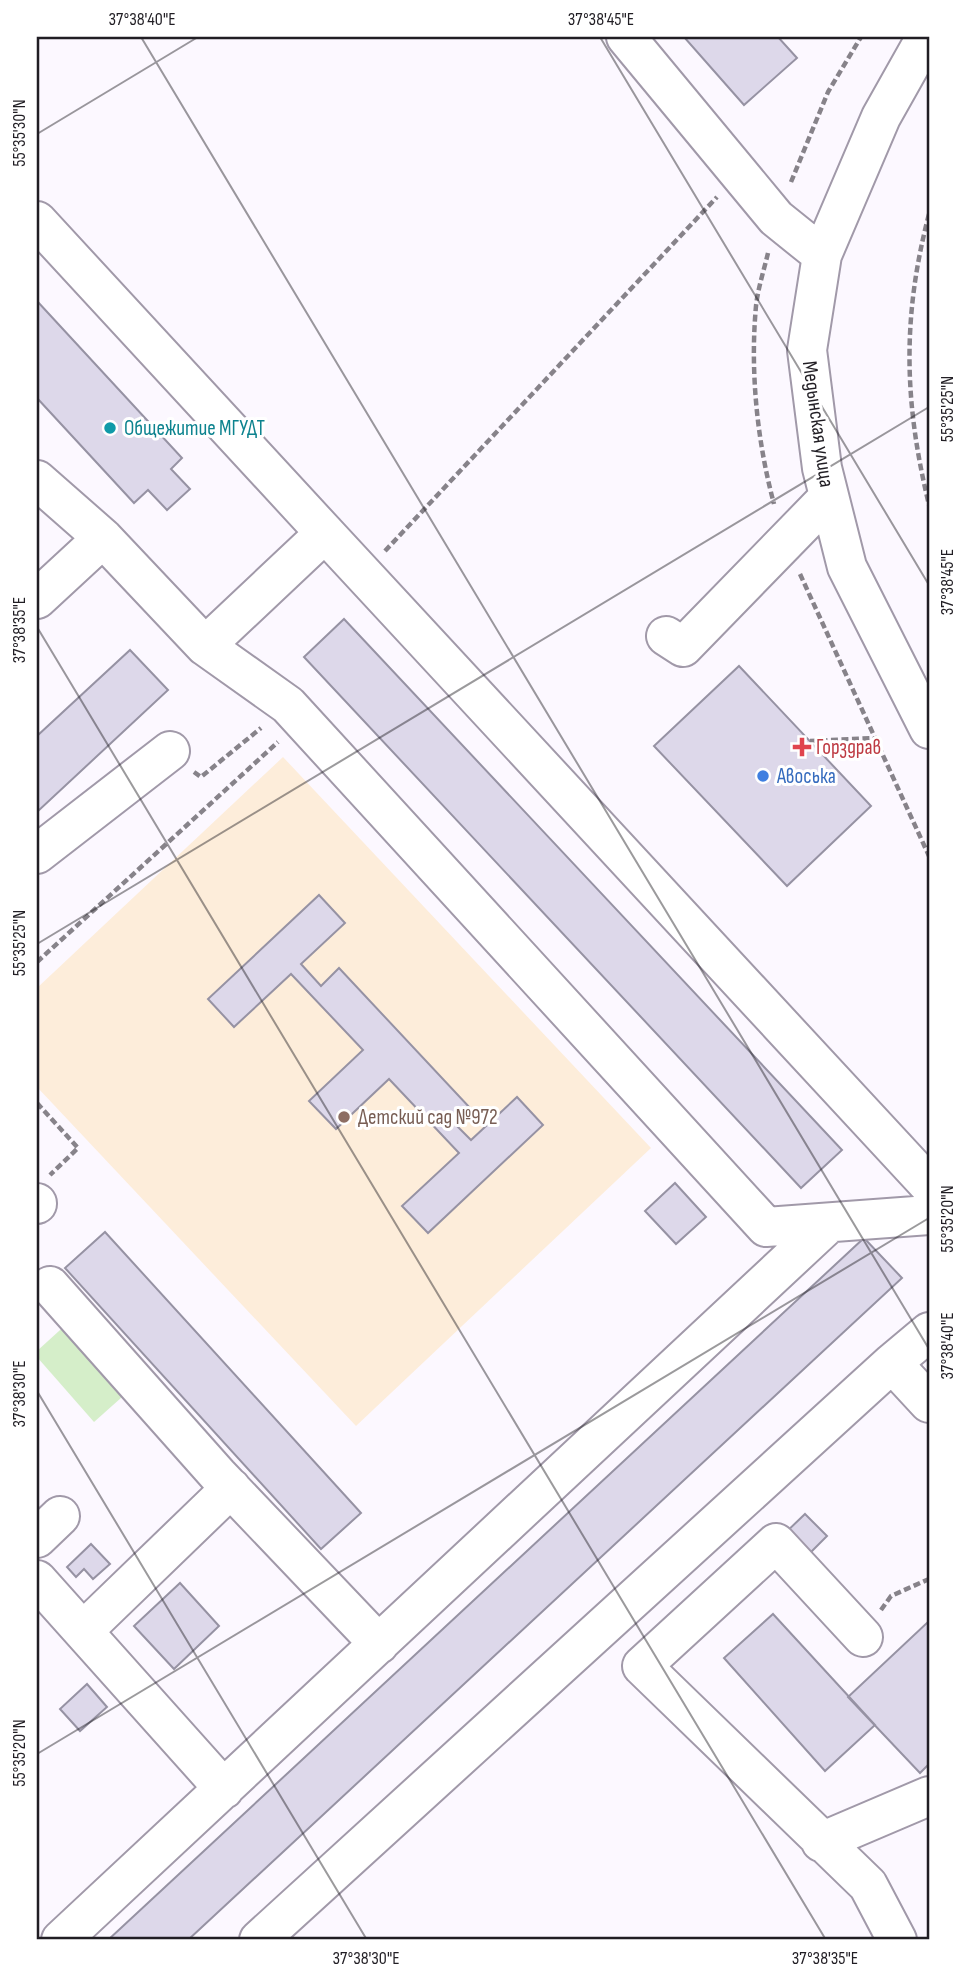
<svg xmlns="http://www.w3.org/2000/svg" width="966" height="1977" viewBox="0 0 966 1977" font-family="'Sofia Sans Condensed',sans-serif">
  <style>
    .education { fill: #fdedda }
    .green { fill: #d5eec9 }
    .building { fill: #ddd8ea; stroke: #9692a3; stroke-width: 2 }
    .lines { fill: none; stroke-linecap: round; stroke-linejoin: round }
    .minor-casing { stroke: #a199a9; stroke-width: 42 }
    .path { stroke: #87838a; stroke-width: 4.5; stroke-dasharray: 7 3.5; stroke-linecap: butt }
    .minor { stroke: #fff; stroke-width: 38 }
    .ticks { fill: none; stroke: #211e24; stroke-width: 2; stroke-opacity: 0.45 }
    .culture-dot { fill: #0f9aa8; stroke: #fff; stroke-width: 2.5 }
    .health-dot { fill: #e0444e; stroke: #fff; stroke-width: 2.5 }
    .shop-dot { fill: #3f7fe0; stroke: #fff; stroke-width: 2.5 }
    .education-dot { fill: #8d6e63; stroke: #fff; stroke-width: 2.5 }
    .labels { text-anchor: middle; dominant-baseline: central; stroke-width: 6; stroke-linejoin: round; paint-order: stroke }
    .street-label { font-size: 21px; fill: #211e24; stroke: #fff }
    .culture-label { font-size: 21px; fill: #0d838f; stroke: #fff; text-anchor: start }
    .health-label { font-size: 21px; fill: #be3a42; stroke: #fff; text-anchor: start }
    .shop-label { font-size: 21px; fill: #366cbe; stroke: #fff; text-anchor: start }
    .education-label { font-size: 21px; fill: #785e54; stroke: #fff; text-anchor: start }
    .neatline { fill: none; stroke: #211e24; stroke-width: 2.5 }
    .ticks-label { font-size: 18px; text-anchor: middle; fill: #211e24 }
  </style>
  <rect width="100%" height="100%" fill="#fcf8ff"/>
  <path class="education" d="M283,757l368,391 -295,278 -319,-339v-99z"/>
  <path class="green" d="M70,1321l61,68 -37,33 -57,-65v-6z"/>
  <path class="building" d="M684,37h94l19,21 -53,47z
    M37,301l145,157 -11,11 19,20 -23,21 -19,-20 -14,13 -97,-105z
    M344,619l498,531 -41,38 -497,-531z
    M130,650l38,40 -131,122v-76z
    M739,666l132,140 -84,80 -133,-140z
    M319,895l26,28 -44,41 20,22 18,-18 132,141 -16,15 16,16 46,-43 26,28 -115,108 -26,-27 57,-53 -70,-74 -53,50 -27,-28 54,-51 -72,-76 -57,53 -26,-28z
    M675,1183l31,34 -30,27 -31,-33z
    M105,1232l256,281 -40,36 -256,-281z
    M864,1238l38,40 -714,662h-80z
    M805,1514l22,22 -23,23 -22,-23z
    M91,1544l19,20 -17,15 -9,-10 -8,8 -9,-10z
    M180,1583l39,43 -45,43 -40,-43z
    M773,1614l102,111 -50,46 -101,-113z
    M929,1621v143l-9,9 -72,-76z
    M87,1684l20,23 -27,24 -20,-22z"/>
  <g class="lines">
    <defs>
      <path id="minor" d="M626,37l150,181 46,37
        M926,37l-45,80 -59,138 -15,95 15,118 25,99 82,162
        M37,221l288,312
        M37,480l66,58 102,108 83,59 478,522 163,-12
        M37,599l66,-61
        M666,636l17,11 146,-150
        M205,646l120,-113 604,652
        M37,854l133,-103
        M37,1203v1
        M50,1286l168,189 161,169
        M929,1332l-37,31 37,40
        M37,1538l23,-22
        M37,1580l187,209
        M83,1631l148,-143
        M863,1637l-87,-94 -134,123 226,219 29,55
        M821,1842l108,-46
        M61,1940l768,-717
        M259,1940l633,-577"/>
    </defs>
    <use href="#minor" class="minor-casing"/>
    <path class="path" d="M791,182l37,-90 33,-55
      M929,214c-27,103 -25,188 0,291
      M768,253c-4,17 -10,35 -12,53 -6,65 1,135 18,198
      M385,551l332,-354
      M800,574l129,282
      M810,741l66,-3
      M194,772l7,5 60,-49
      M37,962l241,-220
      M37,1103l41,45 -28,27
      M881,1610l10,-14 38,-17"/>
    <use href="#minor" class="minor"/>
  </g>
  <path class="ticks" d="M141,37l788,1312M600,37l329,548M37,134l161,-97M37,627l789,1313M37,944l892,-537M37,1391l330,549M37,1754l892,-536"/>
  <circle class="culture-dot" cx="110" cy="428" r="7"/>
  <path class="health-dot" d="M798.5 736.5h7v7h7v7h-7v7h-7v-7h-7v-7h7z"/>
  <circle class="shop-dot" cx="763" cy="776" r="7"/>
  <circle class="education-dot" cx="344" cy="1117" r="7"/>
  <g class="labels">
    <g class="street-label">
      <text transform="translate(818 424) rotate(82)">Медынская улица</text>
    </g>
    <g class="culture-label">
      <text x="124" y="428">Общежитие МГУДТ</text>
    </g>
    <g class="health-label">
      <text x="816" y="747">Горздрав</text>
    </g>
    <g class="shop-label">
      <text x="777" y="776">Авоська</text>
    </g>
    <g class="education-label">
      <text x="358" y="1117">Детский сад №972</text>
    </g>
  </g>
  <rect width="966" height="1977" fill="none" stroke="#ffffff" stroke-width="77"/>
  <rect x="38" y="38" width="890" height="1900" class="neatline"/>
  <g class="ticks-label">
    <text x="142" y="25">37°38'40"E</text>
    <text x="601" y="25">37°38'45"E</text>
    <text transform="translate(19 133) rotate(-90)" y="6">55°35'30"N</text>
    <text transform="translate(947 409) rotate(-90)" y="6">55°35'25"N</text>
    <text transform="translate(947 582) rotate(-90)" y="6">37°38'45"E</text>
    <text transform="translate(19 630) rotate(-90)" y="6">37°38'35"E</text>
    <text transform="translate(19 943) rotate(-90)" y="6">55°35'25"N</text>
    <text transform="translate(947 1219) rotate(-90)" y="6">55°35'20"N</text>
    <text transform="translate(947 1346) rotate(-90)" y="6">37°38'40"E</text>
    <text transform="translate(19 1394) rotate(-90)" y="6">37°38'30"E</text>
    <text transform="translate(19 1753) rotate(-90)" y="6">55°35'20"N</text>
    <text x="366" y="1964">37°38'30"E</text>
    <text x="825" y="1964">37°38'35"E</text>
  </g>
</svg>
